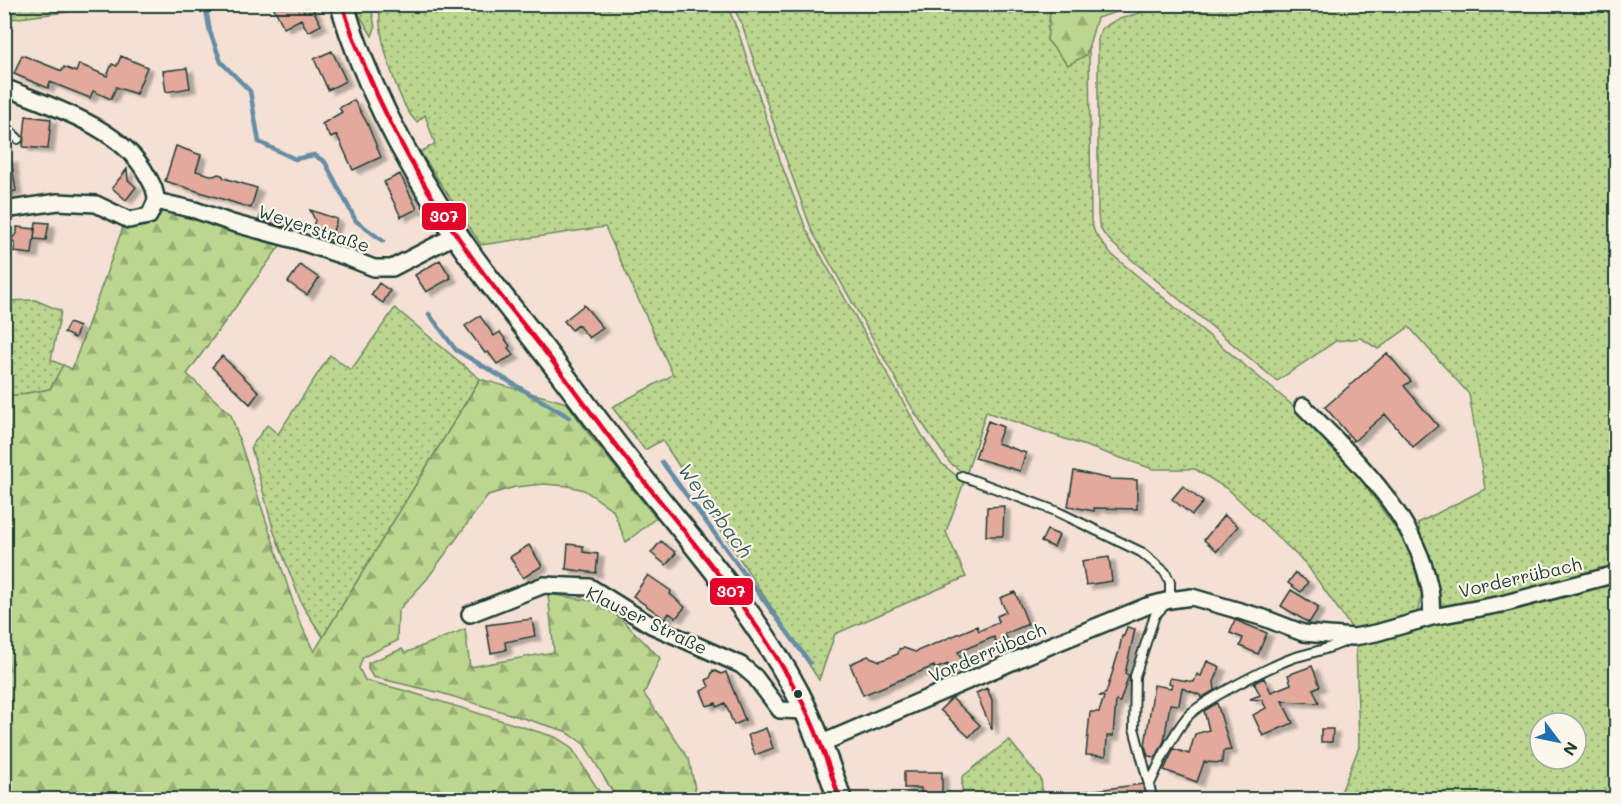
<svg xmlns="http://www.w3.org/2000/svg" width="1621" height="804" viewBox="0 0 1621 804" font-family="Mali,sans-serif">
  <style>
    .grass { fill: url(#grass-dots); stroke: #6d8a61; stroke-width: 1.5; fill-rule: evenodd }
    .forest { fill: url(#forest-firs); stroke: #6d8a61; stroke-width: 1.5 }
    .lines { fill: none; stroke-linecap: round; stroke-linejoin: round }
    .stream { stroke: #668da5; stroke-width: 4.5 }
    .building { fill: #e2a99c; stroke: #1f3d34; stroke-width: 1.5; filter: url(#shadow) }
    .service-casing { stroke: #1f3d34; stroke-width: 12 }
    .minor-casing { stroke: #1f3d34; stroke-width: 20 }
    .secondary-casing { stroke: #1f3d34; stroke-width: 27 }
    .service { stroke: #fbf7ec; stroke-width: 8 }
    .minor { stroke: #fbf7ec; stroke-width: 15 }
    .secondary { stroke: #fbf7ec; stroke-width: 22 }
    .bus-1-casing { stroke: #fbf7ec; stroke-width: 9 }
    .bus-1 { stroke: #e4002b; stroke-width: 4.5 }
    .bus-dot { fill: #1f3d34; stroke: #fbf7ec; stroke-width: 2 }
    .labels { text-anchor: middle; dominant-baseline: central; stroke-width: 4.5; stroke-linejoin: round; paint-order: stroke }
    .street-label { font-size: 18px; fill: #1f3d34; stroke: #fbf7ec }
    .water-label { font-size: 20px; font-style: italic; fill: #3d5e63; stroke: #fbf7ec }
    .line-badge { stroke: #fbf7ec; stroke-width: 2 }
    .badge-label { font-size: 16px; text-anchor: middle; font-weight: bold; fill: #fff }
  </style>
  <defs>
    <pattern id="grass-dots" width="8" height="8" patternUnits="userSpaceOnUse" patternTransform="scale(1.5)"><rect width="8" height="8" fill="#bbd68e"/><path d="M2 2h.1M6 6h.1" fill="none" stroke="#97af75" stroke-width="1.8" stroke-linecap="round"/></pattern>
    <pattern id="forest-firs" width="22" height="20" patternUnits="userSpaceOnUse" patternTransform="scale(1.5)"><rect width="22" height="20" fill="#bbd68e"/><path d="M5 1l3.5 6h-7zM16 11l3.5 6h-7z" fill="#97af75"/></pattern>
    <filter id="shadow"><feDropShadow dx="6" dy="4" stdDeviation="1.5" flood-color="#0004"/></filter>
  </defs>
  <rect width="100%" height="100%" fill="#f4e0d4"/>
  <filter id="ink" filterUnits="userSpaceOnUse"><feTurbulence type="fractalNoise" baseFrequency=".0167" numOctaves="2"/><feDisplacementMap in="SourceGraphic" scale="12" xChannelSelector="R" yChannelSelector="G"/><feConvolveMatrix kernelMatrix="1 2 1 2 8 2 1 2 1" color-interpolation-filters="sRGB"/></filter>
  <g filter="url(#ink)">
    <path class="grass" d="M5,4h78v1l-9,6 -63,8 -6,13z
      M1169,4l447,1v562l-171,44 -8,-3 -19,-85 67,-34 -16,-95 -60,-67 -31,22 -17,-11 -25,3 -59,40 -164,-137 -10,-11 -4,-9 -1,-11v-174l3,-10 15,-9z
      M357,5h14l4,23 -3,8 -13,-22z
      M380,5h347l12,29 42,129 25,66 117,208 18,26 23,19 -18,50 20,45 -131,57 -16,46 -157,-240 -17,10 -33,-43 61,-32 -68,-148 -124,18 -61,-93 15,-8 -10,-29 -8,7c-17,-13 -35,-77 -37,-98 -1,-6 0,-13 0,-19z
      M732,5h319l-4,35 21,24 18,-9 3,-9 2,175 4,12 15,20 187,156 65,72 46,65 14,48 -5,20 -64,16 -47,-66 -77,-74 -34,-21h-42l-167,-57 -20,63 -16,-12 -35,-50 -103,-182 -33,-91 -37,-116z
      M35,300l26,11 -10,49 12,5 -13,24 -45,8v-96z
      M395,308l85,71 -157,258 -21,-32 -28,-73 -23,-85 16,-22 11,9 52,-79 21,15z
      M1616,575v224l-278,1 21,-53 -3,-105zM1540,723h36v36h-36z
      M1009,740l32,39 2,20h-81v-22z"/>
    <path class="forest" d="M1051,5v-1l89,1 -43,13 -11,37 -18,10 -21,-25z
      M155,208l36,5 91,30 -95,131 44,41 68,205 15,32 166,-273 87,24 24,34 65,81 -30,24 -13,-32 -29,-20 -16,-4 -24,-2 -29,3 -27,8 -61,84 -29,32 -1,30 -34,16 -4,11 6,12 45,12 145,45 10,6 8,7 31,49 -599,1v-403l45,-8 13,-24 9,4 51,-142 28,-8z
      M548,594l45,7 26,16 41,41 -16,36 45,65 8,40h-80l-33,-55 -19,-13 -124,-38 -68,-16 -5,-8v-6l34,-14 3,4 60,-24 5,38 84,-15z"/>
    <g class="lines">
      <path class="stream" d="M205,4l5,28 11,30 29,29 9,51 36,17 19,-4 11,7 31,59 27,20
        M4,7l5,-3
        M429,314l27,36 113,67
        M662,462l148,201"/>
    </g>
    <path class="building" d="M272,4h38l11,21 -13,7 -7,-13 -17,9z
      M332,51l14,30 -18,9 -14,-31z
      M22,55l40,16 2,-4 12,5 3,-8 28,12 5,-12 5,2 4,-10 26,11 -11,27 -20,-7 -5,12 -18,-8 -3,7 -40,-16 -2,6 -34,-14z
      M187,68l3,20 -24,4 -3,-21z
      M354,100l13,23 14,34 -28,13 -16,-35 -6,3 -9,-14 20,-12 -3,-4z
      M26,116l25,3 -3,30 -25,-2z
      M176,146l25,9 -5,16 18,5 4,-2 4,1 2,3 33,10 -6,20 -86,-27z
      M4,159h7l5,32 -12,2z
      M127,169l1,11 8,7 -10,13 -14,-12z
      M400,174l17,35 -16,8 -17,-35z
      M310,210l27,9 -7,21 -19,-7 4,-13z
      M262,211l26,10 -2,6 -27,-7z
      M36,222l13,1 -3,17 -12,-1z
      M17,227l18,2 -3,25 -18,-2 1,-8 -4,-5 6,-5z
      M440,260l11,18 -25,14 -11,-17z
      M300,265l19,13 -12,17 -19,-13z
      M379,283l11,8 -7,12 -12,-8z
      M584,305l19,23 -14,10 -11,-13 -6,5 -8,-9z
      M480,316l14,20 6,-4 10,14 -2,2 6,7 -17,9 -9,-12 -3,1 -20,-27z
      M69,323l10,4 -4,11 -11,-5z
      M1387,353l24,28 -7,5 34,40 -25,21 -28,-33 -31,27 -29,-34z
      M222,356l37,36 -9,12 -38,-37z
      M988,421l15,6 -6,16 29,10 -6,18 -45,-13z
      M1074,471l36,8 27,1v29l-43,-1v3l-26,-5z
      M1183,486l20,16 -11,13 -20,-16z
      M1004,506l-1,30h-17l1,-29z
      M1224,515l14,11 -21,25 -13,-11z
      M1047,530l12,5 -5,12 -13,-5z
      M661,541l15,12 -10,12 -15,-12z
      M568,544l15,2v6l15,2 -2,19 -30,-4z
      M529,545l13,21 -19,12 -13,-21z
      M1109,557l3,24 -26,4 -4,-24z
      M1295,573l13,9 -7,10 -13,-9z
      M648,575l23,16 -1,3 15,13 -9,11 -7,-5 -4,6 -32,-23z
      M1291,590l28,17 -10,16 -28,-17z
      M1015,592l13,32 -23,10 2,4 -11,4 -2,-5 -36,15 5,12 -13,6 -2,-6 -13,5 -1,-3 -71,29 -13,-31 18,-8 12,5 18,-7 1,-5 5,-1 11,4 62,-26 2,5 20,-9 -2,-6 9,-4 -6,-14z
      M532,619l3,17 -30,6 1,8 -15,3 -5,-28z
      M1235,620l32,13 -9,21 -18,-8 3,-8 -13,-5z
      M1127,627l8,2 -10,45 4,1 -9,27 -4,-1 -3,35h-6l-1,20 -20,-1 4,-43h9l5,-15 -4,-1 6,-3 13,-42 3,-15h2z
      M1207,661l13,6 -6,15 1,8 -14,8 -1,-3 -18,-7 -3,17 -9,-1 -6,37 -8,16 -8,-1 -3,-10 9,-61 17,3 1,-4 -3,-1 1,-5 24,4 3,-8 4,2z
      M1312,666l8,20 -7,3 6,14 -37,-2 11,22 -30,13 -10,-21 13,-7 -4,-8 -12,-1 10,-4 -6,-12 10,-5 7,14 20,-8 -3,-9z
      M713,670l8,4 5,-2 19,48 -11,5 -9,-22 -8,4 -1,-4 -9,3 -6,-15 8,-4 -3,-7 4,-2z
      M987,688l5,12v30l-16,-37z
      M952,698l28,27 -11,12 -29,-27z
      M1217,703l14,47 -8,1 -1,12 -18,-1 -7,20 -33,-12 10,-21 15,5 6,-20 14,-4 -5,-19z
      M766,728l7,20 -18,7 -7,-20z
      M1321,729h12l-1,13h-11z
      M904,772h38v28h-14v-7h-7v-5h-17z
      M1143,784l2,16h-64v-8z"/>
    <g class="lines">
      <defs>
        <path id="service" d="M4,125l14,14
          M962,476l94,35 85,41 24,20 5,10v18l-15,15 -20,61 -1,52 19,72
          M1149,786c11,-24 22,-49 38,-69 14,-16 84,-51 106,-59 19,-6 39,-9 57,-19"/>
        <path id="minor" d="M4,87c48,20 117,40 143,88 5,9 9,15 9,26l39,9 37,13 63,17 51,17 28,11h18l64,-33
          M4,210l54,-8 38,2 33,16 20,-4 7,-15
          M1303,406c50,51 111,107 126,179 3,10 2,22 3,32
          M470,614l74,-29 46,2 61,38 90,40 14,12 25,33 25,1
          M820,744l229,-98 98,-40 23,-6 22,-3 72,21 39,15 51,4 22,-4 56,-16 70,-13 114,-30"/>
        <path id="secondary" d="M342,4c24,83 65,158 113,229 26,40 57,76 86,114 33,42 64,86 98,128 56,70 117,139 159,219 17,33 30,70 42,106"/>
      </defs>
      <use href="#service" class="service-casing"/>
      <use href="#minor" class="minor-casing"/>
      <use href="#secondary" class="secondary-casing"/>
      <use href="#service" class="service"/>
      <use href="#minor" class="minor"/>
      <use href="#secondary" class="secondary"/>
      <defs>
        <path id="bus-1" d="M342,4c28,89 71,169 124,245 26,38 56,73 84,109 30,39 58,79 89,117 56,70 116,139 159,219 18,33 30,70 42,106"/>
      </defs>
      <use href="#bus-1" class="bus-1-casing"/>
      <use href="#bus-1" class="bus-1"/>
    </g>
  </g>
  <circle class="bus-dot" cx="798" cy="694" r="5"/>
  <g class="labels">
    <g class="street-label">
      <text transform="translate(314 228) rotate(18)">Weyerstraße</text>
      <text transform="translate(1520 577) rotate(-13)">Vorderrübach</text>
      <text transform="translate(647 620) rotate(26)">Klauser Straße</text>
      <text transform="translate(987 652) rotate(-23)">Vorderrübach</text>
    </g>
    <g class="water-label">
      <text transform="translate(716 510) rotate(54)">Weyerbach</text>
    </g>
  </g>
  <g class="line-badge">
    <rect x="421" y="202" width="46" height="29" rx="6" fill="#e4002b"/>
    <rect x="709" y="577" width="45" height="29" rx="6" fill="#e4002b"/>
  </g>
  <g class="badge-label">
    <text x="444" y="222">307</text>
    <text x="731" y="597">307</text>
  </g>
  <rect width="1621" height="804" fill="none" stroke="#fbf7ec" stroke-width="24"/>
  <rect x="12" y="12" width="1597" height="780" fill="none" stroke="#1f3d34" stroke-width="2" filter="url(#ink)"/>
  <g transform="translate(1558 741) rotate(122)"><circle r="28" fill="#fbf7ec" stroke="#a3ada2" stroke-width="1.5"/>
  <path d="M0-4.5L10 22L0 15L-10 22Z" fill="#1f6fb2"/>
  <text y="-9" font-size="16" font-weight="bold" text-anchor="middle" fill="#1f3d34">N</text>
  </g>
</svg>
